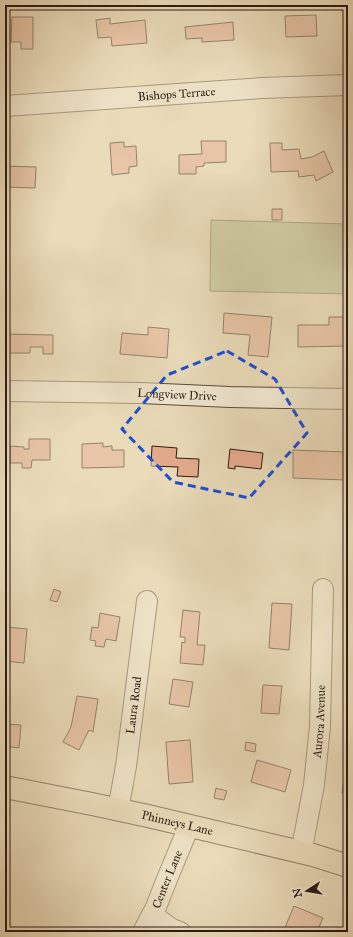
<svg xmlns="http://www.w3.org/2000/svg" width="353" height="937" viewBox="0 0 353 937" font-family="'IM FELL Great Primer',serif">
  <style>
    .green { fill: #b5c191; stroke: #706e52 }
    .building { fill: #e6ab8e; stroke: #2a1c13 }
    .lines { fill: none; stroke-linecap: round; stroke-linejoin: round }
    .minor-casing { stroke: #5a4c3c; stroke-width: 22 }
    .major-casing { stroke: #2a1c13; stroke-width: 24 }
    .minor { stroke: #f1e8d2; stroke-width: 20 }
    .major { stroke: #eadbb9; stroke-width: 22 }
    .marked { fill: none; stroke: #1d4ed8; stroke-width: 3; stroke-dasharray: 8 5; stroke-linejoin: round }
    .labels { text-anchor: middle; dominant-baseline: central; stroke-width: 3; stroke-linejoin: round; paint-order: stroke }
    .street-label { font-size: 12px; fill: #2a1c13; stroke: #f1e8d2 }
  </style>
  <rect width="100%" height="100%" fill="#eadbb9"/>
  <filter id="stains"><feTurbulence type="fractalNoise" baseFrequency=".005" numOctaves="4"/><feColorMatrix values="0 0 0 0 .2 0 0 0 0 .09 0 0 0 0 .02 0 0 0 .5 -.17"/></filter>
  <radialGradient id="worn" r=".72"><stop offset=".6" stop-color="#630" stop-opacity="0"/><stop offset="1" stop-color="#630" stop-opacity=".3"/></radialGradient>
  <path class="green" d="M211,220l137,4v70l-138,-3z"/>
  <path class="building" d="M316,15l1,21 -31,1 -1,-21z
    M12,17h21v32h-12v-7h-10z
    M110,18v6l35,-4 2,23 -35,3 -1,-9 -13,1 -2,-18z
    M233,22l1,18 -32,2v-4l-16,1 -1,-12z
    M201,141h25v21l-22,1v3l-8,1v7h-17v-19l23,-1z
    M124,142v5l12,-1 1,20 -8,1v6l-17,2 -2,-32z
    M270,143h12v7l17,-1 2,10 11,-2 12,-6 9,21 -17,9 -2,-6 -15,2 -1,-6 -27,1z
    M5,166l31,1 -1,21 -30,-1z
    M272,209h10v11h-10z
    M224,313l48,4 -4,40 -20,-2 2,-20 -27,-2z
    M329,317h18v29l-49,1v-22h31z
    M148,327l21,2 -2,29 -47,-4 2,-21 26,2z
    M5,334l48,1v19h-10v-7h-13v6h-25z
    M29,439h21v21h-18l-1,8h-9v-5h-12v-17l14,1v2h5z
    M103,443v4l9,-1v4h12v17l-42,1v-24z
    M152,446l25,2 -1,10 23,1 -1,18 -21,-1 1,-9 -27,-1z
    M230,449l33,4 -2,16 -26,-3v3l-7,-1z
    M293,450l53,2 -1,28 -52,-2z
    M54,589l7,3 -4,10 -7,-2z
    M272,603l20,1 -3,46 -20,-2z
    M183,610l17,2 -3,33h8l-2,20 -23,-2 2,-21 3,1v-6h-5z
    M100,613l20,4 -4,24 -10,-2 -2,8 -9,-1 1,-5 -6,-1 2,-13 6,1z
    M7,627l20,2 -3,34 -19,-2z
    M173,679l20,3 -4,25 -20,-3z
    M263,685l19,1 -3,28 -18,-1z
    M77,696l21,3 -5,33 -4,-2 -10,20 -16,-8 8,-15z
    M5,724l16,1 -2,23 -14,-2z
    M190,740l3,42 -24,2 -3,-42z
    M246,742l10,2 -1,8 -10,-2z
    M347,759l1,1v34l-6,-1z
    M257,760l34,10 -6,22 -34,-10z
    M216,788l11,3 -3,9 -10,-2z
    M294,906l29,12 -6,14h-34z"/>
  <g class="lines">
    <defs>
      <g id="minor">
        <path id="s1" d="M5,106l257,-18 86,-3"/>
        <path id="s2" d="M5,391l136,2 89,4 118,2"/>
        <path id="s3" d="M118,810l8,-44 21,-165"/>
        <path id="s4" d="M301,853l13,-68 6,-59 3,-137"/>
        <path d="M152,915l20,14 8,3"/>
        <path id="s5" d="M143,932l13,-25 9,-23 24,-58"/>
      </g>
      <g id="major">
        <path id="s6" d="M5,787l87,17 56,12 165,39 35,11"/>
      </g>
    </defs>
    <use href="#minor" class="minor-casing"/>
    <use href="#major" class="major-casing"/>
    <use href="#minor" class="minor"/>
    <use href="#major" class="major"/>
  </g>
  <path d="M0 0H353V937H0ZM227,351l48,28 32,54 -58,65 -76,-16 -51,-53 45,-54z" fill="#eadbb9" fill-opacity=".55" fill-rule="evenodd"/>
  <path class="marked" d="M227,351l48,28 32,54 -58,65 -76,-16 -51,-53 45,-54z"/>
  <g class="labels">
    <g class="street-label">
      <text stroke="none"><textPath href="#s1" startOffset="172">Bishops Terrace</textPath></text>
      <text stroke="none"><textPath href="#s2" startOffset="172">Longview Drive</textPath></text>
      <text stroke="none"><textPath href="#s3" startOffset="106">Laura Road</textPath></text>
      <text stroke="none"><textPath href="#s4" startOffset="133">Aurora Avenue</textPath></text>
      <text stroke="none"><textPath href="#s6" startOffset="176">Phinneys Lane</textPath></text>
      <text stroke="none"><textPath href="#s5" startOffset="58">Center Lane</textPath></text>
    </g>
  </g>
  <rect width="353" height="937" fill="none" stroke="#eadbb9" stroke-width="20"/>
  <rect x="6" y="6" width="341" height="925" fill="none" stroke="#2a1c13" stroke-width="2"/>
  <rect x="10" y="10" width="333" height="917" fill="none" stroke="#2a1c13"/>
  <g transform="translate(307 891) rotate(258)" stroke="#f1e8d2" stroke-width="3" paint-order="stroke">
  <path d="M0-3L7 15L0 10L-7 15Z" fill="#2a1c13"/>
  <text y="-6" font-size="11" font-weight="bold" text-anchor="middle" fill="#2a1c13">N</text>
  </g>
  <rect width="100%" height="100%" filter="url(#stains)"/>
  <rect width="100%" height="100%" fill="url(#worn)"/>
</svg>
